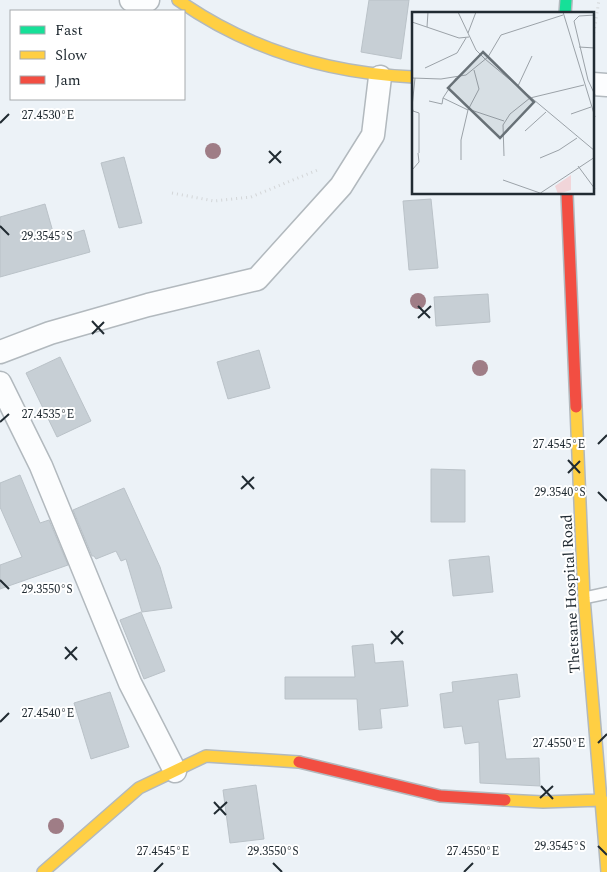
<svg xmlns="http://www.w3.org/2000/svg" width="607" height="872" viewBox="0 0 607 872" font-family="Spectral,serif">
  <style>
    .building { fill: #c7cfd5; stroke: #bac2c8 }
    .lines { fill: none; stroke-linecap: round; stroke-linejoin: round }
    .lane-casing { stroke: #b2b9be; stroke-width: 14 }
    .street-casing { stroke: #b2b9be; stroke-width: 25 }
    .fast-casing { stroke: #b2b9be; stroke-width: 14 }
    .slow-casing { stroke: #b2b9be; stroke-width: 14 }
    .jam-casing { stroke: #b2b9be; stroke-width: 14 }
    .path { stroke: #d3d6d8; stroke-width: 3; stroke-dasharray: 1 4; stroke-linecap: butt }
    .lane { stroke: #fcfdfe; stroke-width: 11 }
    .street { stroke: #fcfdfe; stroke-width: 22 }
    .fast { stroke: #16e098; stroke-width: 11 }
    .slow { stroke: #ffcf43; stroke-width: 11 }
    .jam { stroke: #f24e42; stroke-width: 11 }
    .tree { fill: #9f7d86 }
    .ticks { fill: none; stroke: #212b32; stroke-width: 2 }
    .labels { text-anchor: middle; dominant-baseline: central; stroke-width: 4; stroke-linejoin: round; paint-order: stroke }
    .street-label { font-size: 15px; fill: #212b32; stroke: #fff }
    .inset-road { fill: none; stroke: #9ba2a8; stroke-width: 1 }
    .view { fill: #687177; fill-opacity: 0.15; stroke: #687177; stroke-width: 2.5 }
    .inset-edge { fill: none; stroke: #212b32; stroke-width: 2.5 }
    .ticks-label { font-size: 12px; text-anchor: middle; fill: #212b32; stroke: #fff; stroke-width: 4; stroke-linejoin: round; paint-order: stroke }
  </style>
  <rect width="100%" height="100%" fill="#ecf2f7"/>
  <path class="building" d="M369,0h40l-8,59 -40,-7z
    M124,157l18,66 -23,5 -18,-65z
    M431,199l7,69 -29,2 -6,-69z
    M45,204l10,35 29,-9 6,22 -90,25v-60z
    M488,294l2,28 -54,4 -2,-29z
    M259,350l11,38 -42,11 -11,-37z
    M60,357l31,64 -34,16 -31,-64z
    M431,469l34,1v52h-34z
    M20,475l20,48 9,-3 19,45 -68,24v-24l22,-8 -22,-50v-24z
    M124,488l36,79 12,41 -30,4 -16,-53 -5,2 -5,-10 -20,8 -2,-3h-2l-19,-46z
    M489,556l4,36 -40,4 -4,-36z
    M141,612l24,59 -21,8 -24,-59z
    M373,644l2,19 28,-2 5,45 -28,3 2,19 -23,2 -2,-31h-72v-22h70l-3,-31z
    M517,674l3,23 -22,3 8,59 33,-1 1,28 -60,-3 -1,-41 -14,2 -3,-18 -18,2 -4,-34 13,-2 -1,-10z
    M110,692l19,55 -38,12 -17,-56z
    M256,785l8,54 -34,4 -7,-53z"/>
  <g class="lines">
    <defs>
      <path id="lane" d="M584,598l23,-5"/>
      <path id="street" d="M131,0h17
        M593,84l14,1
        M0,352l50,-19 98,-28 109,-26 84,-93 32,-51 7,-58
        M0,383l41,83 89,217 45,88"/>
      <path id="fast" d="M565,14l1,-14"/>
      <path id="slow" d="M178,0c71,50 149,73 235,77
        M576,407l8,191 23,274
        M505,800l38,2 59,-2 5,4
        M43,872l96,-84 67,-32 93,6"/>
      <path id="jam" d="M567,194l9,213
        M299,762l141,34 65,4"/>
    </defs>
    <use href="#lane" class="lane-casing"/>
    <use href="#street" class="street-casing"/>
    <use href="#fast" class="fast-casing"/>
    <use href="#slow" class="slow-casing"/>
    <use href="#jam" class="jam-casing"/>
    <path class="path" d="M593,38l6,-38
      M172,193l42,8 37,-4 69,-28"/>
    <use href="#lane" class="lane"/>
    <use href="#street" class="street"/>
    <use href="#fast" class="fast"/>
    <use href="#slow" class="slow"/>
    <use href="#jam" class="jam"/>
  </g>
  <g class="tree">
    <circle cx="213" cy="151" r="8"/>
    <circle cx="418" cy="301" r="8"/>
    <circle cx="480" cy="368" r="8"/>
    <circle cx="56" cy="826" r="8"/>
  </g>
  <path class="ticks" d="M0,123l9,-9M269,151l12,12M269,163l12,-12M0,226l9,9M418,306l12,12M418,318l13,-12M92,321l12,13M92,334l12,-12M0,422l9,-8M598,444l9,-9M568,460l12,13M568,473l12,-12M242,476l12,13M241,489l13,-12M598,492l9,9M0,580l9,9M391,631l12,13M391,644l12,-13M65,647l12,13M65,659l12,-12M0,722l9,-9M598,743l9,-9M541,786l12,13M540,798l13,-12M214,802l12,13M214,814l13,-12M598,846l9,9M273,863l9,9M154,872l9,-9M464,872l9,-9"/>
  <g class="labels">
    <g class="street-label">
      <text transform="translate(571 594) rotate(-93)">Thetsane Hospital Road</text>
    </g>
  </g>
  <g transform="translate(412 12)">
    <rect width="182" height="182" fill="#ecf2f7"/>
    <path d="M159,163v15l-13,4 -3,-8z" fill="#f1d5d9"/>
    <path class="inset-road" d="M46,0l18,38 9,9 110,92M151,0l32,105M183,3l-16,1 -5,5 14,59 7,15M0,10l47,16 10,-1M15,15l1,-15M56,21l8,-21M167,35l16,1M13,56l32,-15 9,-15M0,66l29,1 25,-4 22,-18 13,-22 62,-20M44,66l-13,20 25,12 11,-21 -5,-19M106,74l14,-30M17,89l13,3 1,-6M0,95l1,4 6,2v40M0,95l3,-29M56,97l36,12M159,102l20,-7M113,119l21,-19M92,144l-1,-31 7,-11 20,-16 54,-13M128,146l19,-8 18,-12M49,148v-20l7,-30M166,154l17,23M0,158l7,-8 -1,-9M91,168l37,13M127,182l56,-37"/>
    <path class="view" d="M71,40l51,50 -34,36 -52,-50z"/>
    <rect width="182" height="182" class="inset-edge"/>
  </g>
  <g class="ticks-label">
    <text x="48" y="119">27.4530°E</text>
    <text x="47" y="240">29.3545°S</text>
    <text x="48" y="418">27.4535°E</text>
    <text x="559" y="448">27.4545°E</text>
    <text x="560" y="496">29.3540°S</text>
    <text x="47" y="593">29.3550°S</text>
    <text x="48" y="717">27.4540°E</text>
    <text x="559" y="747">27.4550°E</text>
    <text x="560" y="850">29.3545°S</text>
    <text x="273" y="855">29.3550°S</text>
    <text x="163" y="855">27.4545°E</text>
    <text x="473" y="855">27.4550°E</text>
  </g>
  <rect x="10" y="10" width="175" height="90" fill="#ffffff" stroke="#a6aaad"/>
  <rect x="20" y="26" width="25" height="8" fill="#16e098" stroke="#a6aaad"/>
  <text x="55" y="35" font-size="15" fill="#212b32">Fast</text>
  <rect x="20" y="51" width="25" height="8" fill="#ffcf43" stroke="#a6aaad"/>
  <text x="55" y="60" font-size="15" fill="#212b32">Slow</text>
  <rect x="20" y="76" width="25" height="8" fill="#f24e42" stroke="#a6aaad"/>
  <text x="55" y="85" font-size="15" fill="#212b32">Jam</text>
</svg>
